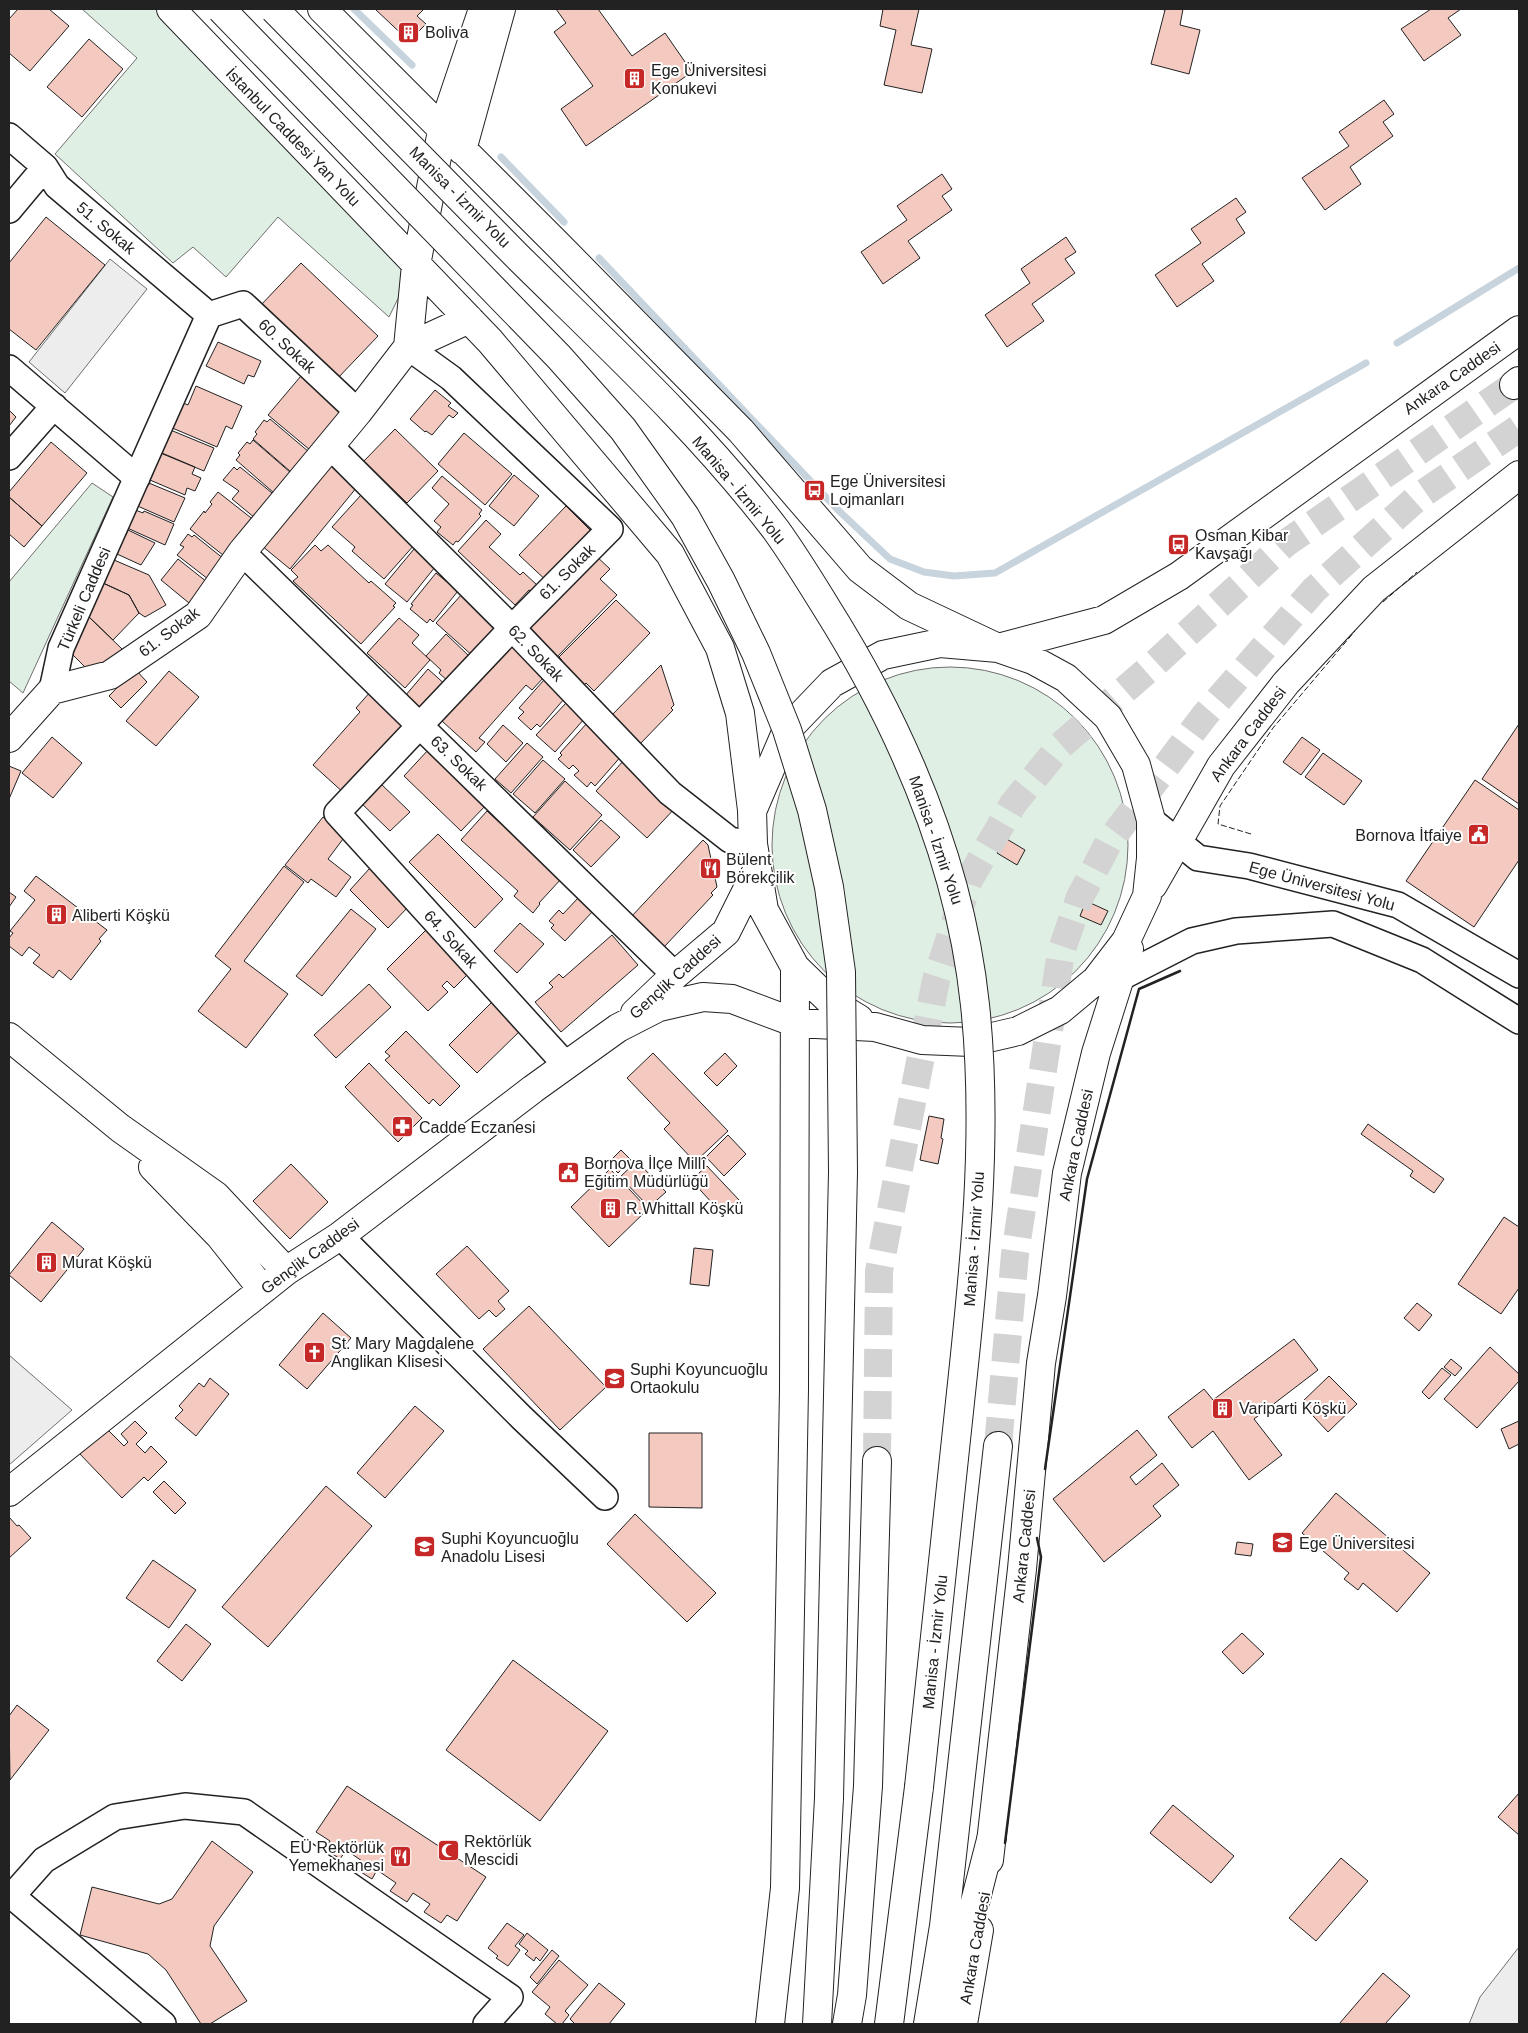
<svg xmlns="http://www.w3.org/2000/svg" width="1528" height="2033" viewBox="0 0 1528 2033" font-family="Arial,sans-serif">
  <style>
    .green { fill: #e0efe3; stroke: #6f6f6f }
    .parking { fill: #ededed; stroke: #6f6f6f }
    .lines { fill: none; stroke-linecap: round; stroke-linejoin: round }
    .stream { stroke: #c7d3dd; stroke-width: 7 }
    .building { fill: #f3c9c0; stroke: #222 }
    .highway-tunnel { stroke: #d3d3d3; stroke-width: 28; stroke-dasharray: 28 14; stroke-linecap: butt }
    .minor-casing { stroke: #222; stroke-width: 28 }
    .major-casing { stroke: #222; stroke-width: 30 }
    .highway-casing { stroke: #222; stroke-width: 30 }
    .minor { stroke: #fff; stroke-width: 25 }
    .major { stroke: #fff; stroke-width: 28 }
    .highway { stroke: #fff; stroke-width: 28 }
    .highway-bridge-casing { stroke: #222; stroke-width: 30; stroke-linecap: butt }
    .highway-bridge { stroke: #fff; stroke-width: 28 }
    .fence { stroke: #222; stroke-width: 1; stroke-dasharray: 6 2.5; stroke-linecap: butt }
    .wall { stroke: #222; stroke-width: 2.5 }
    .labels { text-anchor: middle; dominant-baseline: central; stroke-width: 4; stroke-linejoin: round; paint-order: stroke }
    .poi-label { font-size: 16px; fill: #222; stroke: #fff; text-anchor: start }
    .street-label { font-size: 16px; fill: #222; stroke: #fff }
  </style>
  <rect width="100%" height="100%" fill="#fff"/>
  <path class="green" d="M82,9h84l244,265 -21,43 -111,-100 -52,60 -33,-30 -20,16 -118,-109 82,-96z
    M92,483l21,14 -90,196 -14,-12v-99z
    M772 845a178 178 0 1 1 356 0a178 178 0 1 1-356 0Z"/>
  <path class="parking" d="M110,259l37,30 -82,104 -36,-31z
    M9,1355l63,55 -63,55z
    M1519,1947v77h-50l11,-27z"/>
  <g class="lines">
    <path class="stream" d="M354,9l58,56
      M501,157l63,65
      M599,258l239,252 52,49 34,13 30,4 41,-3 371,-210
      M1397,343l122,-75"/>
  </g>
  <path class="building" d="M18,9h31l20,17 -39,45 -21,-18v-34z
    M375,9h49l-7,7 9,8 -17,17z
    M556,9h42l34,47 33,-23 27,39 -106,74 -25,-37 32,-23 -39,-54 12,-9z
    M883,9h36l-8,36 21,4 -10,44 -38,-8 12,-55 -16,-4z
    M1160,9h23l-3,16 20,5 -11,44 -38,-10 14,-54z
    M1431,9h30l-13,9 13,17 -37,26 -23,-32z
    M89,39l34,30 -41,48 -35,-30z
    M1384,100l10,14 -11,8 10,14 -43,31 11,17 -36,26 -23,-32 47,-32 -10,-14z
    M942,174l10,15 -10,7 10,14 -44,31 12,17 -37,26 -22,-32 46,-32 -10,-14z
    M1236,198l10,14 -10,7 9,14 -43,31 12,17 -37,26 -22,-32 46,-32 -10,-14z
    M46,217l59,48 -69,85 -27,-21v-66z
    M1066,237l10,15 -11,7 10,14 -43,31 12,17 -37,26 -22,-32 45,-32 -9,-14z
    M301,263l77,73 -42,44 -77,-73z
    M218,342l43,19 -7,16 -6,-2 -4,9 -38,-18z
    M306,370l37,41 -33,39 -42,-35z
    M196,386l46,20 -10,23 -6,-3 -9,21 -47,-20 11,-25 7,3z
    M435,390l16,13 -3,3 10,7 -5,5 -4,-3 -17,20 -6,-4 -1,1 -15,-13z
    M9,410l7,7 -7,9z
    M270,419l39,33 -18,20 -38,-33 4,-5 -2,-2 9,-12 3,2z
    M168,429l46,19 -10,23 -46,-19z
    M395,429l43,42 -31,32 -43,-42z
    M464,433l48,41 -27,31 -47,-41z
    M253,440l38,33 -17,20 -38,-33 4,-5 -2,-2 9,-11 3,2z
    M51,442l36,31 -45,53 -33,-29v-5z
    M162,453l33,14 -3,7 9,4 -6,13 -8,-3 -2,7 -35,-15 3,-6 -3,-2 5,-13 4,1z
    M323,459l34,28 -67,82 -34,-28z
    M234,467l3,3 3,-3 37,30 -22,21 -23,-19 7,-8 -16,-11z
    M514,475l25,21 -25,30 -25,-20z
    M442,476l40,34 -3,4 2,2 -23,26 -2,-1 -3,4 -16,-13 4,-5 -7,-6 15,-17 -17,-16z
    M144,481l41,17 -11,24 -41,-18z
    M218,492l37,29 -27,38 -38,-30 14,-18 1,2 7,-9 -2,-2z
    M361,495l54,49 -31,35 -32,-28 3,-4 -23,-20z
    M9,497l33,29 -18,21 -15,-13z
    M566,506l31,31 -46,48 -32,-30z
    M133,509l10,4 1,-2 30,13 -9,21 -40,-18z
    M486,520l15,14 -12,13 31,28 3,-3 14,13 -6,6 -2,-1 -14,15 -57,-54z
    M128,530l27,13 -14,22 -24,-11 1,-2 -4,-3 8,-15 4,1z
    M188,534l4,3 2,-2 30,24 -16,20 -31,-24 7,-8 -4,-2z
    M315,545l6,6 7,-6 41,38 2,-2 25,22 -3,3 2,1 -34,37 -68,-63 5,-4 -7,-7z
    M414,549l21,18 -28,35 -22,-18z
    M594,554l16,15 -10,10 17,16 -61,63 -34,-33z
    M178,559l29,23 -18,21 -28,-23z
    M114,560l35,15 17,30 -21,12 -6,-4 -10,-18 -26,-12z
    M436,573l22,18 -25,31 -3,-3 -3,4 -17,-14 3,-4 -2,-1z
    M103,583l26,12 10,18 -26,27 -26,-25z
    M462,594l38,34 -26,29 -38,-34z
    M616,600l34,33 -56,58 -8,-8 -5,5 -24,-23 5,-5 -3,-3z
    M87,615l35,34 -11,12 -12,7 -14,-1 -12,-12 -1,-15z
    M399,618l20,17 -7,8 18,17 -25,28 -38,-35z
    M446,634l23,22 -20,26 -10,-9 2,-3 -15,-14z
    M509,644l30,25 5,8 -12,13 -6,-5 -47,53 6,4 -9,10 -34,-31z
    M661,665l13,40 -3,3 2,2 -35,36 -29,-28z
    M135,669l12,13 -26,26 -12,-12z
    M428,669l20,18 -22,27 -21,-18z
    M169,671l30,26 -43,49 -30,-25z
    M544,680l20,19 -24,28 -3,-3 -6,6 -13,-12 6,-6 -5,-4z
    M371,691l35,35 -61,68 -32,-29 47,-53 -4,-4z
    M567,702l18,16 -30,34 -19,-17z
    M588,722l35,32 -28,32 -4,-4 -4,5 -13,-12 5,-4 -6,-6 -4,4 -11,-10 4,-4 -2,-2z
    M1519,724v80l-37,-25z
    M503,725l20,18 -17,19 -19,-18z
    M52,737l30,26 -29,35 -31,-25z
    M1302,737l18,13 -19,25 -18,-13z
    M527,743l16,14 -32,36 -16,-14z
    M429,749l58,55 -26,27 -57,-55z
    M1323,753l39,28 -18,24 -39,-28z
    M625,759l52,47 -30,32 -51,-47z
    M543,760l22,19 -30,34 -22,-19z
    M9,766l12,5 -12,28z
    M1475,780l44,30v50l-45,67 -68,-46z
    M378,781l32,31 -20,19 -31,-30z
    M565,781l37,34 -32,35 -37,-33z
    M487,811l14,13 5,-4 55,59 -22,24 1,1 -7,9 -19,-17 4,-5 -57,-51z
    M323,817l23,18 -18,24 23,18 -15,20 -25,-18 -3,4 -23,-18z
    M601,820l19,17 -29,30 -18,-17z
    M438,834l65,65 -28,29 -66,-66z
    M1005,838l20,12 -8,15 -20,-12z
    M703,840l5,5 9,42 -6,6 2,2 -49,52 -33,-30z
    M284,866l20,16 -60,79 44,33 -42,54 -48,-37 33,-42 -16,-13z
    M370,868l39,38 -21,22 -38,-38z
    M36,876l71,54 -8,9 2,2 -30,39 -12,-10 -6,8 -20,-15 7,-8 -11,-8 -7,9 -13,-10v-8l4,-5 -3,-2 25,-31 -11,-9z
    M9,892l7,5 -7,10z
    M579,897l15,13 -29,31 -14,-13 3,-3 -5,-4 10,-11 4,4z
    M1086,901l22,10 -7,14 -21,-9z
    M351,909l25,20 -54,67 -26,-20z
    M520,923l24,21 -27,29 -23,-22z
    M431,925l43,43 -20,20 -7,-7 -5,5 6,6 -20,19 -41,-42z
    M612,935l26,30 -77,67 -26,-30 18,-15 -4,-4 10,-9 4,4z
    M369,984l22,23 -55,51 -22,-23z
    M494,1000l28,29 -45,44 -28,-28z
    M406,1031l54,55 -20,20 -7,-7 -4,5 -44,-44 5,-4 -5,-4z
    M653,1053l75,78 -33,31 -31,-33 6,-6 -43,-45z
    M725,1053l12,13 -20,20 -13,-13z
    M369,1063l53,55 -24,24 -53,-55z
    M929,1116l15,3 -3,19 2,1 -5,25 -18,-4z
    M1368,1124l76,55 -10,14 -24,-17 3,-5 -52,-37z
    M728,1135l18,19 -22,22 -18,-19z
    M621,1150l10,10 -13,13 -10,-10z
    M637,1161l29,31 -17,15 -29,-30z
    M291,1164l37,38 -38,37 -37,-38z
    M707,1166l33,35 -16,15 -33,-36z
    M610,1169l38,40 -39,38 -38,-40z
    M1504,1217l15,10v61l-18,26 -43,-30z
    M52,1222l32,27 -43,53 -32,-27z
    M467,1246l42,45 -11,10 7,8 -9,8 -7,-7 -10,9 -43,-45z
    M694,1248l19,2 -4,36 -19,-2z
    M1417,1303l15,12 -13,16 -15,-13z
    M529,1306l77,81 -46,43 -77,-81z
    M323,1313l28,25 -44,51 -28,-24z
    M1294,1339l24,31 -64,49 28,36 -33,25 -36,-49 -21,17 -24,-31 36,-28 9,11z
    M1490,1347l29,27v7l-42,47 -33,-29z
    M1451,1359l11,9 -7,8 -11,-9z
    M1442,1368l9,7 -22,24 -7,-7z
    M1329,1376l28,28 -29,28 -27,-29z
    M210,1378l19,16 -33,42 -21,-18 8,-8 -4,-4 20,-23 5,4z
    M415,1406l29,25 -59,67 -28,-25z
    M135,1421l12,12 -11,11 9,9 6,-7 16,16 -19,19 -4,-4 -22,21 -43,-45 26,-26 19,19 4,-4 -7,-8z
    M1519,1421v23l-10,5 -8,-20z
    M1137,1430l20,25 -27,22 6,8 26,-22 17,22 -26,21 8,10 -57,46 -51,-63z
    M649,1433h53v75l-53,-1z
    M164,1481l22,22 -11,11 -22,-22z
    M326,1486l46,40 -104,121 -46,-40z
    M1336,1493l94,80 -33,39 -34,-29 -5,7 -14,-11 5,-6 -47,-40z
    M635,1514l81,79 -29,29 -80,-78z
    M9,1517l8,9 2,-1 12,13 -22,20z
    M1237,1542l16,2 -2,12 -16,-2z
    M153,1560l43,30 -27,38 -43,-30z
    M186,1624l25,20 -29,37 -25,-20z
    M1242,1633l22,21 -21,20 -21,-22z
    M513,1660l95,71 -68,90 -94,-71z
    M17,1705l32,25 -39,50 -1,-64z
    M347,1786l139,91 -29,44 -10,-6 -6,8 -17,-11 6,-8 -17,-11 -6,9 -17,-11 6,-8 -19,-13 -5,9 -16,-10 6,-8 -16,-11 -6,9 -15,-10 5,-8 -14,-9z
    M1519,1793v42l-21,-18z
    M1173,1805l61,51 -23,27 -61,-50z
    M212,1841l41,31 -39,54 -4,20 37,55 -37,23h-9l-35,-54 -18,-16 -68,-19 12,-48 67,17 13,-5z
    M1341,1858l27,23 -52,60 -27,-23z
    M507,1923l17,12 -9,11 5,4 -12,16 -12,-8 2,-2 -10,-8z
    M527,1933l21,17 -8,11 -4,-4 -2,4 -9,-7 3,-3 -9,-7z
    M552,1950l7,6 -22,28 -7,-7z
    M559,1960l29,25 -23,26 4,4 -7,9h-5l-12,-10 5,-7 -18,-15z
    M1383,1973l27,23 -25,28h-46z
    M599,1983l26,21 -16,20h-34l-5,-5z"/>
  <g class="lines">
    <path class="highway-tunnel" d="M998,1446l17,-192 46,-302 19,-55 29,-55 96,-127 109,-125 104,-93 101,-69
      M877,1461l2,-190 57,-291 33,-100 44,-76 47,-58 90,-78 136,-125 228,-158"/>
    <defs>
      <path id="minor" d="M9,136l36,31 12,19 152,129
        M9,210l36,-43
        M209,315l34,-11 115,108
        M408,347l43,31 159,151 -98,99 -175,185 229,252
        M9,368l128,110
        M330,446l182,182 158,165 60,47 23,4
        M9,457l45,-51
        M242,552l433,423
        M52,690l9,-42 148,-333
        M1151,820l47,38 51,8 149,39 121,70
        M1106,985l86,-44 44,-10 97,-7 89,36 97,61
        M340,1236l182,182 83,79
        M163,2024l-151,-128 32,-36 71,-43 70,-11 59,6 266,185 -24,27"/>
      <path id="major" d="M171,9l319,332 180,213 50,94 20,65 12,97 1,34 11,66 31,57 36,35 28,17
        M462,150l39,-141
        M408,347l8,-82 26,-134 41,-122
        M9,738l43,-48 58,-15 88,-60 44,-63 116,-140 50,-65 61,-28
        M753,809l34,-79 45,-47 51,-28 57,-12 58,5 106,-28 75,-44 340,-246
        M1153,885l68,-119 65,-83 88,-94 145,-114
        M635,1013l40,-38 51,-43 31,-62
        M9,1037l111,91 96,68 70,75
        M153,1167l67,69 42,53
        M9,1492l277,-221 54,-35 193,-147 85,-61 41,-21 44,-10 29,2 64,24 79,4 47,13 49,2 47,-11 42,-21 36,-30 30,-39 21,-45 4,-38v-38l-15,-55 -28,-48 -42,-39 -33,-18 -35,-12 -89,-42 -49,-37 -119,-138 -183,-186 -236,-236
        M989,1860l33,-291 19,-206 11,-67 15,-123 29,-120 33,-104
        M770,2024l15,-136 9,-499 1,-422
        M963,2024l16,-94"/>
      <path id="highway" d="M1514,385l5,-4
        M947,2011l45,-175
        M817,2024l12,-226
        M847,2024l5,-29 16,-209 9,-325
        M889,2024l30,-237
        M928,2024l16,-98 54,-480"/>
    </defs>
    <use href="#minor" class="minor-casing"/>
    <use href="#major" class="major-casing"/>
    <use href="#highway" class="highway-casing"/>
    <use href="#minor" class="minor"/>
    <use href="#major" class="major"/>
    <use href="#highway" class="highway"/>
    <defs>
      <path id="highway-bridge" d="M221,9l338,348 64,72 62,87 36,65 35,72 31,77 25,80 17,77 12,85 2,200 -14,626
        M274,9c81,82 162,165 243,247 89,88 183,174 259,274 18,25 34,51 50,77 76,121 134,255 149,398 14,131 -1,267 -15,397 -14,128 -27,257 -41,385"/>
    </defs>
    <use href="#highway-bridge" class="highway-bridge-casing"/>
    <use href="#highway-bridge" class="highway-bridge"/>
    <path class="fence" d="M1383,602l34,-30
      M1251,834l-33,-10 2,-18 53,-78 82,-97"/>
    <path class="wall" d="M1045,1469l42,-290 52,-190 41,-18
      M1005,1843l36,-286 -4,-19"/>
  </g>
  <defs>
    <symbol id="building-square" viewBox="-11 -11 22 22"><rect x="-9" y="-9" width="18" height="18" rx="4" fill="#c62828" stroke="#fff"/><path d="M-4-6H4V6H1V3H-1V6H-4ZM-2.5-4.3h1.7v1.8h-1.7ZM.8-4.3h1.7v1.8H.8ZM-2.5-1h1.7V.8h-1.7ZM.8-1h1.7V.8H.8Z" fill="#fff"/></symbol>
    <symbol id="bus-square" viewBox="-11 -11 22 22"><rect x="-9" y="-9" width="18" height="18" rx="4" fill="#c62828" stroke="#fff"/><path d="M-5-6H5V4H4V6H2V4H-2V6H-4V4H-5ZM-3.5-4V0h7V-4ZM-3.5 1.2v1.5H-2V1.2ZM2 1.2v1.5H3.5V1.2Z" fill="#fff"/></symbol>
    <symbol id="civic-square" viewBox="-11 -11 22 22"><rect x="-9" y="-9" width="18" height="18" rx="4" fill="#c62828" stroke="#fff"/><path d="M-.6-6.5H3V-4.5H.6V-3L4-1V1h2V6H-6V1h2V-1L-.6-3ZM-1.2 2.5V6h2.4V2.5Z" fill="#fff"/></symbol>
    <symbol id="restaurant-square" viewBox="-11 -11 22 22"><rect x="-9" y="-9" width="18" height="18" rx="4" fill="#c62828" stroke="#fff"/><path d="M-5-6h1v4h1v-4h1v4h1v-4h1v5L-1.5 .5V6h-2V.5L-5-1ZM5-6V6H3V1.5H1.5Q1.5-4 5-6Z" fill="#fff"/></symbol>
    <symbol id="pharmacy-square" viewBox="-11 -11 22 22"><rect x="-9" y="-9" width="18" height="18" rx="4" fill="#c62828" stroke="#fff"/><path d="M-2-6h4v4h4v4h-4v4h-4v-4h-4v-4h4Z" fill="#fff"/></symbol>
    <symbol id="church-square" viewBox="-11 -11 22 22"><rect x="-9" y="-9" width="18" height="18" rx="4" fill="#c62828" stroke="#fff"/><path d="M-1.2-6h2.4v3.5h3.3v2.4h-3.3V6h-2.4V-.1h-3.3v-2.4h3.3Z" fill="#fff"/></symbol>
    <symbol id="school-square" viewBox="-11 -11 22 22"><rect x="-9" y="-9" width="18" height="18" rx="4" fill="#c62828" stroke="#fff"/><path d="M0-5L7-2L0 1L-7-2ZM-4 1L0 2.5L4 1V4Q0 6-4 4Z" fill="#fff"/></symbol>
    <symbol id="university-square" viewBox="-11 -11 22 22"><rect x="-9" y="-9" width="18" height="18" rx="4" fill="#c62828" stroke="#fff"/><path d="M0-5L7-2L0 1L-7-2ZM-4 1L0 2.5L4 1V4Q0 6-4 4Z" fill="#fff"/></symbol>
    <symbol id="mosque-square" viewBox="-11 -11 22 22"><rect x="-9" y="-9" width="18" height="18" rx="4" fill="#c62828" stroke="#fff"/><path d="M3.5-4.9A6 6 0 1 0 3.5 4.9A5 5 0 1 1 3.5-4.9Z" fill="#fff"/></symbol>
  </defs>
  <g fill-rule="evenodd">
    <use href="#building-square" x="396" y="20" width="25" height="25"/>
    <use href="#building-square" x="622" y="66" width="25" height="25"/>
    <use href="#bus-square" x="802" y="478" width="25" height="25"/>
    <use href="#bus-square" x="1166" y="532" width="25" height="25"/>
    <use href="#civic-square" x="1466" y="822" width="25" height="25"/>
    <use href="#restaurant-square" x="698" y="856" width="25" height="25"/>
    <use href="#building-square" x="44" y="902" width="25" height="25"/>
    <use href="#pharmacy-square" x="390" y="1114" width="25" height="25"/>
    <use href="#civic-square" x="556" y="1160" width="25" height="25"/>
    <use href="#building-square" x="598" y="1196" width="25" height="25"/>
    <use href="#building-square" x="34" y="1250" width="25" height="25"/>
    <use href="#church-square" x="302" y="1340" width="25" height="25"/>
    <use href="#school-square" x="602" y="1366" width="25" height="25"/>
    <use href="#building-square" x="1210" y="1396" width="25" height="25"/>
    <use href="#university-square" x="1270" y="1530" width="25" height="25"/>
    <use href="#school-square" x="412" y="1534" width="25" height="25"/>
    <use href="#mosque-square" x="436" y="1838" width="25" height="25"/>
    <use href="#restaurant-square" x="388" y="1844" width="25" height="25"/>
  </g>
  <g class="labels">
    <g class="poi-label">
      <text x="425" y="32">Boliva</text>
      <text x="651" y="70">Ege Üniversitesi<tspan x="651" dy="18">Konukevi</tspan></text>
      <text x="830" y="481">Ege Üniversitesi<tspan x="830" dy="18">Lojmanları</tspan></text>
      <text x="1195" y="535">Osman Kibar<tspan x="1195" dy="18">Kavşağı</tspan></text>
      <text x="1462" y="835" text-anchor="end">Bornova İtfaiye</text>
      <text x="726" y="859">Bülent<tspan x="726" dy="18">Börekçilik</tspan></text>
      <text x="72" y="915">Aliberti Köşkü</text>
      <text x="419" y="1127">Cadde Eczanesi</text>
      <text x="584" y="1163">Bornova İlçe Millî<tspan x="584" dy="18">Eğitim Müdürlüğü</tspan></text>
      <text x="626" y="1208">R.Whittall Köşkü</text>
      <text x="62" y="1262">Murat Köşkü</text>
      <text x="331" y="1343">St. Mary Magdalene<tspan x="331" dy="18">Anglikan Klisesi</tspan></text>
      <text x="630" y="1369">Suphi Koyuncuoğlu<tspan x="630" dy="18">Ortaokulu</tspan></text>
      <text x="1239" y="1408">Variparti Köşkü</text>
      <text x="441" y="1538">Suphi Koyuncuoğlu<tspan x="441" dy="18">Anadolu Lisesi</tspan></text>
      <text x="1299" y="1543">Ege Üniversitesi</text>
      <text x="464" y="1841">Rektörlük<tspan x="464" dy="18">Mescidi</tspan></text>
      <text x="384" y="1847" text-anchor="end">EÜ Rektörlük<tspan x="384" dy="18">Yemekhanesi</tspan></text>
    </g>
    <g class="street-label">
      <text transform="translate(293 137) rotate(46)">İstanbul Caddesi Yan Yolu</text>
      <text transform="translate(460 197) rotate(45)">Manisa - İzmir Yolu</text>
      <text transform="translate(106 228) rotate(40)">51. Sokak</text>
      <text transform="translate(287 346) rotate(43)">60. Sokak</text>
      <text transform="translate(1452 378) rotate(-35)">Ankara Caddesi</text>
      <text transform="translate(739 490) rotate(50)">Manisa - İzmir Yolu</text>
      <text transform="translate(567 572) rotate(-45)">61. Sokak</text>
      <text transform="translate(84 599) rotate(-67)">Türkeli Caddesi</text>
      <text transform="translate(169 632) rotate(-37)">61. Sokak</text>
      <text transform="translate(536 653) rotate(46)">62. Sokak</text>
      <text transform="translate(1248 734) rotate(-53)">Ankara Caddesi</text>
      <text transform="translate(459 763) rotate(44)">63. Sokak</text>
      <text transform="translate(936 840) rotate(71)">Manisa - İzmir Yolu</text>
      <text transform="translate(1322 886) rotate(15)">Ege Üniversitesi Yolu</text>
      <text transform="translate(451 939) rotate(48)">64. Sokak</text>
      <text transform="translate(675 977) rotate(-42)">Gençlik Caddesi</text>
      <text transform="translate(1076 1145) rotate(-78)">Ankara Caddesi</text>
      <text transform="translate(974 1239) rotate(-86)">Manisa - İzmir Yolu</text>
      <text transform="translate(310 1256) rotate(-36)">Gençlik Caddesi</text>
      <text transform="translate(1024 1546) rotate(-84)">Ankara Caddesi</text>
      <text transform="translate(935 1642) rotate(-84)">Manisa - İzmir Yolu</text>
      <text transform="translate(975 1948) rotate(-80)">Ankara Caddesi</text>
    </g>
  </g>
  <rect width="1528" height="2033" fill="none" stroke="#222222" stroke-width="20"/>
</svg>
